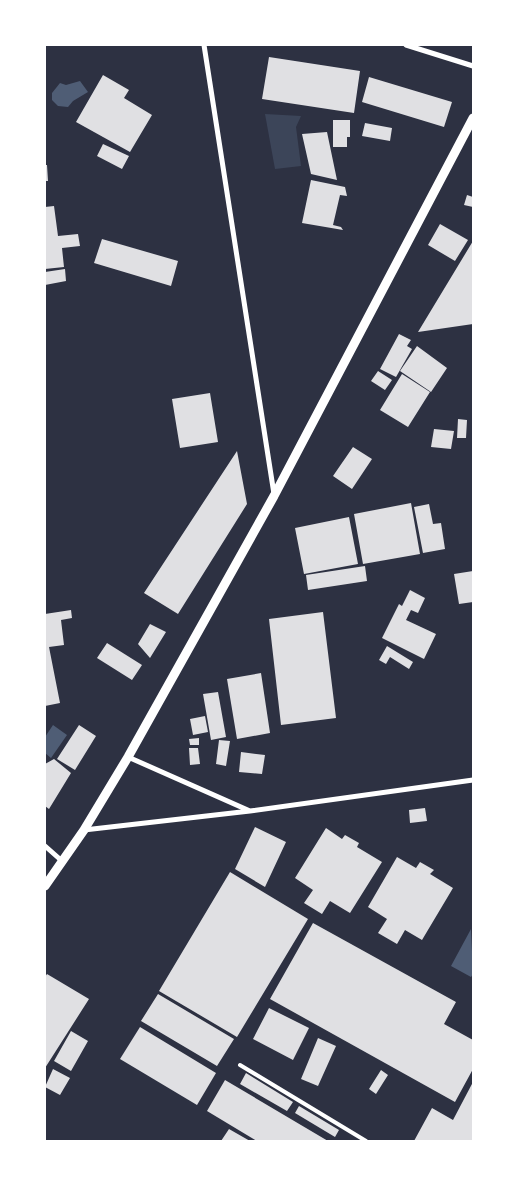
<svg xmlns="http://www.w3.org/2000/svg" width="518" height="1186" viewBox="0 0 518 1186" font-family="Commissioner,sans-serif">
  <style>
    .green { fill: #3c4559 }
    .water { fill: #4f5d75 }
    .building { fill: #e0e0e3 }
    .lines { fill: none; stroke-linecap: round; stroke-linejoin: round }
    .service { stroke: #fff; stroke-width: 4 }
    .minor { stroke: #fff; stroke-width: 5 }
    .tertiary { stroke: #fff; stroke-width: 9 }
  </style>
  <rect width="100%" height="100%" fill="#2d3142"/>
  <path class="green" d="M265,114l36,2 -5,11 5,39 -26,3z"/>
  <path class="water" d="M80,81l8,11 -15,9 -5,6 -10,-1 -6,-6v-7l8,-10 6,2z
    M53,725l14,10 -16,23 -6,-5v-16z
    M471,929l2,45 -2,3 -20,-11z"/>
  <path class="building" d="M269,57l91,14 -6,42 -92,-14z
    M103,75l26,15 -5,8 28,17 -22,37 -54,-30z
    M369,77l83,25 -8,25 -82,-25z
    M333,120h17v17h-3v10h-14z
    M365,123l27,5 -2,13 -28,-5z
    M327,132l10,48 -26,-6 -9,-40z
    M103,144l26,12 -7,13 -25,-13z
    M45,165h2l1,16h-3z
    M311,180l34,7 2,9 -7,-1 -7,30 8,2 2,3 -41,-7z
    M467,195l6,2v10l-9,-2z
    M54,206l4,30 20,-2 2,12 -18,2 2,19 -19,2v-62z
    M440,224l28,16 -13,21 -27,-16z
    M102,239l76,22 -7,25 -77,-23z
    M473,241v83l-55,8z
    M65,269l1,12 -21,4v-13z
    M399,334l12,6 -4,6 5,3 -16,28 -16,-8z
    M417,346l30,22 -16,24 -31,-21z
    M378,371l14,9 -7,10 -14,-9z
    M402,374l28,18 -22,35 -28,-17z
    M210,393l8,49 -38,6 -8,-49z
    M458,419l9,1 -1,18h-9z
    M434,429l20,2 -3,18 -20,-2z
    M353,447l19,12 -20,30 -19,-13z
    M237,451l10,53 -69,110 -34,-21z
    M411,503l9,51 -57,10 -9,-50z
    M429,504l4,20 8,-1 4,26 -22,4 -9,-46z
    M349,517l9,47 -54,10 -9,-46z
    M365,566l2,15 -59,9 -2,-15z
    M473,571v31l-14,2 -5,-30z
    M410,590l15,8 -7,15 -7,-3 -5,10 30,14 -12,25 -42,-21 17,-34 3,2z
    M71,610l1,8 -11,2 3,25 -15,2 11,56 -15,3v-92z
    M323,612l13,106 -55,7 -12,-106z
    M150,624l16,8 -16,26 -12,-14z
    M107,643l35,22 -10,15 -35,-22z
    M387,646l26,16 -4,7 -19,-12 -4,7 -7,-4z
    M261,673l9,60 -33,6 -10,-60z
    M218,692l8,45 -15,3 -8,-46z
    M205,716l3,16 -15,3 -3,-16z
    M79,725l17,11 -21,34 -18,-11z
    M199,738v7h-9l-1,-6z
    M219,740l11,1 -4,25 -10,-2z
    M189,748h9l2,16 -10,1z
    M241,752l24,3 -3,19 -23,-2z
    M54,759l17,14 -22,36 -4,-3v-42z
    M425,808l2,13 -17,2 -1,-13z
    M255,827l31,15 -21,45 -30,-18z
    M326,828l16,11 3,-4 14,8 -2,4 25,15 -32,51 -20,-12 -8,13 -18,-11 9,-13 -18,-12z
    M397,857l19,11 4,-6 14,8 -4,4 23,14 -31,52 -17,-10 -8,14 -19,-11 9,-14 -19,-12z
    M230,872l78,47 -71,118 -78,-46z
    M313,923l143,79 -12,22 29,16v29l-18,33 -185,-103z
    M47,974l42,25 -44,69v-91z
    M158,994l76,45 -17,27 -76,-45z
    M269,1008l40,20 -16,32 -40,-21z
    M140,1027l76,46 -19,32 -77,-46z
    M71,1031l17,10 -17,30 -17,-10z
    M318,1038l18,8 -18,40 -17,-7z
    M53,1069l17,9 -10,17 -15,-8z
    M381,1070l7,5 -12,19 -7,-5z
    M246,1073l47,29 -6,9 -47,-27z
    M225,1080l103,61h-71l-50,-30z
    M473,1082v59h-59l18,-33 21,12z
    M299,1106l40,24 -4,7 -40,-24z
    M229,1129l21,12h-29z"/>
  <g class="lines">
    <path class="service" d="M240,1065l126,76"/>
    <path class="minor" d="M204,45l70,449
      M406,45l67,21
      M128,757l122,54
      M84,830l166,-19 223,-31
      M45,846l17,15"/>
    <path class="tertiary" d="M45,886l39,-56 44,-73 146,-261 199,-378"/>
  </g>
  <rect width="518" height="1186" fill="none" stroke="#ffffff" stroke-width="92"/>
</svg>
